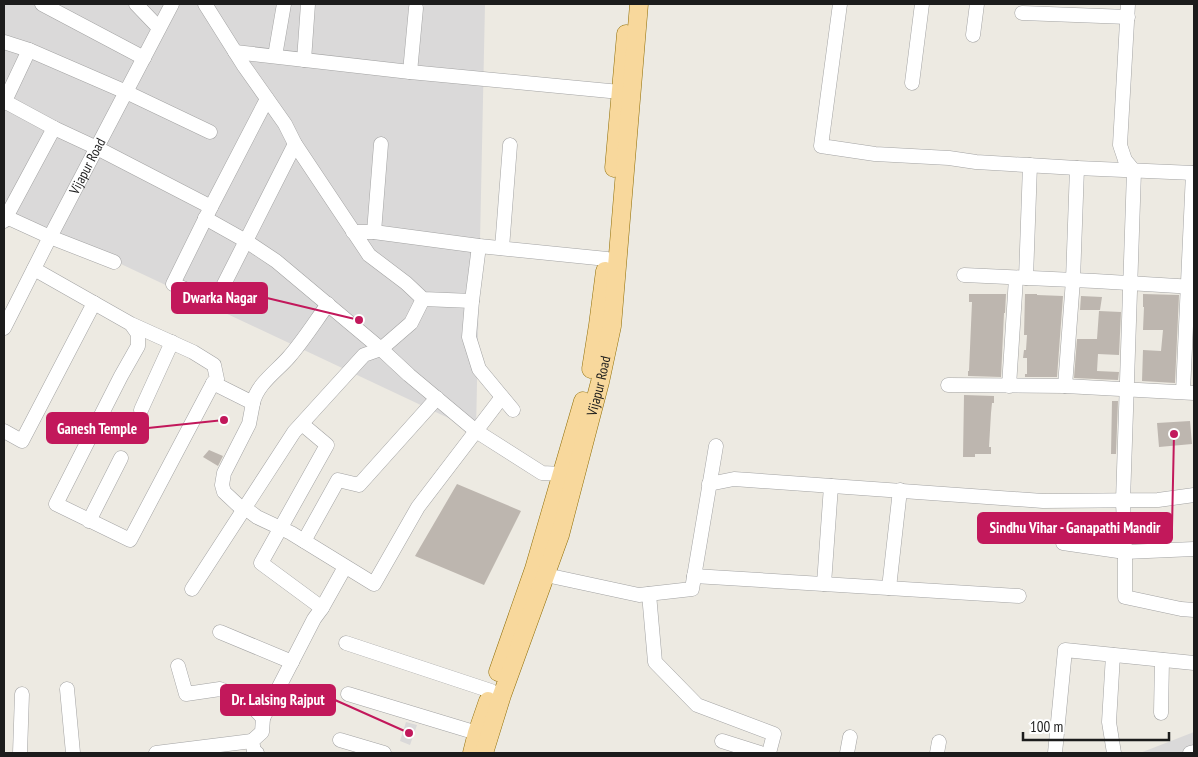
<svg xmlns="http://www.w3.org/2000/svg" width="1198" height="757" viewBox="0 0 1198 757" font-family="'PT Sans Narrow',sans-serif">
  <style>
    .residential { fill: #dad9d9 }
    .building { fill: #bdb6af }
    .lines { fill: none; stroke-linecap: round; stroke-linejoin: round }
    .minor-casing { stroke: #a3a3a3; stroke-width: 15 }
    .major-casing { stroke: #8f6d05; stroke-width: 19 }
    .minor { stroke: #fff; stroke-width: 14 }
    .major { stroke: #f8d89c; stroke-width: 18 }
    .labels { text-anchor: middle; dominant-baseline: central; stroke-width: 4; stroke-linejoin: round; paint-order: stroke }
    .street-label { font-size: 14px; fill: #1c1c1c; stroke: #fff }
    .leader { fill: none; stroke: #c2185b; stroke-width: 2 }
    .callout-dot { fill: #c2185b; stroke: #fff; stroke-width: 2 }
    .callout { fill: #c2185b; stroke: #c2185b; stroke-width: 2 }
    .callout-label { font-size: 15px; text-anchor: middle; font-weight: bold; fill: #fff }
  </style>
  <rect width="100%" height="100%" fill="#edeae2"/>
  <path class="residential" d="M4,4h481l-9,427 -472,-222z
    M406,722l11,3 -7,20 -10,-4z
    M1194,732v21h-54z"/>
  <path class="building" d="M969,294h37l-1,19h-1l-3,64 -33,-1v-5h1l3,-69h-3z
    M1025,294h12v1l26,1 -6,81h-32v-3h2v-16h-4l1,-8h2l1,-15h-3z
    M1143,294l36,1 -4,88 -33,-2 1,-31 18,1 2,-21h-20l1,-23h-1z
    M1081,296l21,1 -2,13h-20z
    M1099,311l22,1 -2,43 -21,-1 -1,17 22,1 -1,8 -44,-2 3,-39h20z
    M964,395l30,1v7h-2l-1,10 -2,34h2v7h-16v3h-12z
    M1112,401h6l-2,53h-5z
    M1190,421l2,23 -33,3 -2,-24z
    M209,450l14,6 -5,10 -15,-9z
    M457,484l64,27 -37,74 -69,-29z"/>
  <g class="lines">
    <defs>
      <g id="minor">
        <path d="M42,4l102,54"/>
        <path d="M136,4l23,24"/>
        <path d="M205,4l39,62 41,58 10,20 74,111 37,28 17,16 49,2 -3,36 10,32 34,41"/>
        <path d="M840,4l-19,142 54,8 74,4 27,4 101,6 117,5"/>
        <path d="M1128,4l-8,141 5,15 9,11 -11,330 2,51v45l56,12 13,1"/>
        <path d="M1022,13l106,4"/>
        <path d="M973,35l4,-31"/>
        <path d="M4,42l25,8"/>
        <path d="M235,52l175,20 210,20"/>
        <path d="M275,56l9,-52"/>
        <path d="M304,60l4,-56"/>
        <path d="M410,72l6,-64"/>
        <path d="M912,83l10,-79"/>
        <path d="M267,99l-56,108 -38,77 42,18 80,-158"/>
        <path d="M4,101l50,27 43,20 114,59"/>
        <path d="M4,103l25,-53 97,42 84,40"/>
        <path d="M4,216l46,21 64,25"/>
        <path d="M205,218l41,23 30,20 105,88 28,26 67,56 66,42 20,1"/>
        <path d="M4,221l50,-93"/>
        <path d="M353,232h21l105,14 128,13"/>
        <path d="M374,232l7,-88"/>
        <path d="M502,248l8,-103"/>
        <path d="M34,269l97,55 7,10v12l-17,30 -65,128 74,36 83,-157 4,-4 -3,-14 -21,-13 -62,-28"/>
        <path d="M964,275l131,6 99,6"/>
        <path d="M1026,278l4,-113"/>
        <path d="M472,301l7,-55"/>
        <path id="s1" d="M4,328l46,-91 122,-233"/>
        <path d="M213,383l40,20 -4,21 -25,49 -2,12 2,7 15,14 6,2 12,9 34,16 83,51 44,-77 84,-110"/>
        <path d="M948,385l117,1 129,7"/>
        <path d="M1009,386l7,-108"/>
        <path d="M1065,386l8,-106 4,-112"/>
        <path d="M1183,392l10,-219"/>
        <path d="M253,403c4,-19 24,-32 36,-46 14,-16 26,-35 39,-53"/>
        <path d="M141,410l31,-68"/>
        <path d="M4,431l18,10 72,-138"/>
        <path d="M709,484l25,-5 309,22 115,-1 36,-5"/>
        <path d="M89,521l32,-63"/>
        <path d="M304,541l34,-61 21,5 78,-87"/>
        <path d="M1063,543l62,9 69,-3"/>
        <path d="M546,575l93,20 53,-6 24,-143"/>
        <path d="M694,576l325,20"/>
        <path d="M824,584l7,-98"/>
        <path d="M889,588l11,-98"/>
        <path d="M192,589l102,-157 70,-77 17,-6 30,-26 12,-24"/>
        <path d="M649,594l6,68 42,43 77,29 -5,19"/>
        <path d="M322,608l23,-41"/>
        <path d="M220,632l72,30"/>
        <path d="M346,643l145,48"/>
        <path d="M1113,655l-4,67 5,31"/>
        <path d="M178,666l8,28 34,-5 27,12 16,17 -1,14 -10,9 2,10 3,2"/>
        <path d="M67,689l6,64"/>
        <path d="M348,694l129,39"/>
        <path d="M1161,713l1,-53"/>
        <path d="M263,718l51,-99 8,-11 -61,-45 66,-118 -25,-21"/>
        <path d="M340,740l44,13"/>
        <path d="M722,741l38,12"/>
        <path d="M20,753l2,-59"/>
        <path d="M156,753l96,-12"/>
        <path d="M847,753l3,-16"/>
        <path d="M937,753l2,-11"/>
        <path d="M1055,753l10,-103 129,13"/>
        <path d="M1190,753l4,-1"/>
      </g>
      <g id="major">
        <path d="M614,168l12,-134"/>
        <path d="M591,369l7,-44 7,-54"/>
        <path d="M498,672l36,-103 49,-168"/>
        <path d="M472,753l5,-20 11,-32"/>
        <path id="s2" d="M484,753l18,-58 58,-160 40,-153 12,-56 27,-322"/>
      </g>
    </defs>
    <use href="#minor" class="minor-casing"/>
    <use href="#major" class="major-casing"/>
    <use href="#minor" class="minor"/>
    <use href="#major" class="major"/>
  </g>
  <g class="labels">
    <g class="street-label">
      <text stroke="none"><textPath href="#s1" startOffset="182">Vijapur Road</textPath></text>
      <text stroke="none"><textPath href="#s2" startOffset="385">Vijapur Road</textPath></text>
    </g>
  </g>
  <path class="leader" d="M359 320L267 298M224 420L148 428M1174 434L1172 528M409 733L335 700"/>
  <g class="callout-dot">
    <circle cx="359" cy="320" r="5"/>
    <circle cx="224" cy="420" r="5"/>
    <circle cx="1174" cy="434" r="5"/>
    <circle cx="409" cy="733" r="5"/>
  </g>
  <g class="callout">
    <rect x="172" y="283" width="95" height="30" rx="5"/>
    <rect x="47" y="413" width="101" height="30" rx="5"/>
    <rect x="978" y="513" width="194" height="30" rx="5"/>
    <rect x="221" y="685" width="114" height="30" rx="5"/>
  </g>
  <g class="callout-label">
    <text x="220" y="303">Dwarka Nagar</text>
    <text x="97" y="434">Ganesh Temple</text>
    <text x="1075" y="533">Sindhu Vihar - Ganapathi Mandir</text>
    <text x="278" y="705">Dr. Lalsing Rajput</text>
  </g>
  <rect width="1198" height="757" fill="none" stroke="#1c1c1c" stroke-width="10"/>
  <path d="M1023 732v8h146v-8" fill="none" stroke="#1c1c1c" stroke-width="2.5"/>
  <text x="1030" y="732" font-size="15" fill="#1c1c1c" stroke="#ffffff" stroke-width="4" paint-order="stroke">100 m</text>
</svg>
